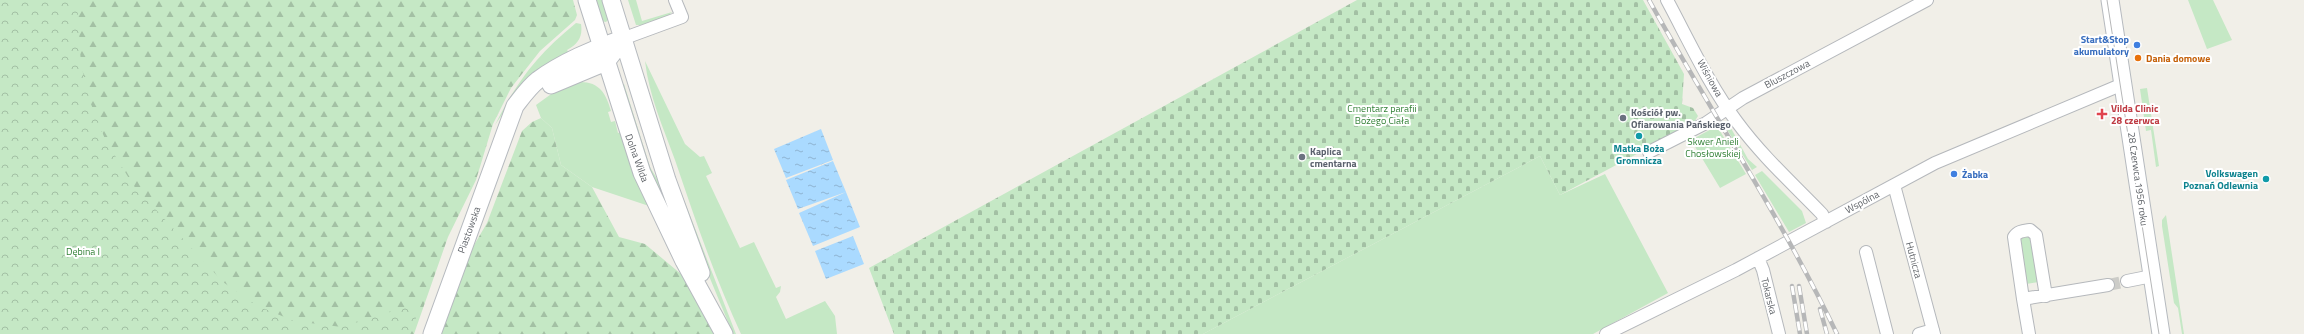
<svg xmlns="http://www.w3.org/2000/svg" width="2304" height="334" viewBox="0 0 2304 334" font-family="'Titillium Web',sans-serif">
  <style>
    .green { fill: #c5e8c5 }
    .forest { fill: url(#forest-firs) }
    .cemetery { fill: url(#cemetery-stones) }
    .park { fill: url(#park-crowns) }
    .water { fill: url(#water-ripples) }
    .lines { fill: none; stroke-linecap: round; stroke-linejoin: round }
    .street-tunnel { stroke: #ccccc8; stroke-width: 12; stroke-dasharray: 12 6; stroke-linecap: butt }
    .street-casing { stroke: #b5b8bc; stroke-width: 14 }
    .secondary-casing { stroke: #b6babf; stroke-width: 19 }
    .street { stroke: #fff; stroke-width: 12 }
    .secondary { stroke: #fff; stroke-width: 17 }
    .tram { stroke: #b6b7b8; stroke-width: 1 }
    .rail-casing { stroke: #b6b7b8; stroke-width: 4.5 }
    .rail { stroke: #fff; stroke-width: 3; stroke-dasharray: 9; stroke-linecap: butt }
    .shop-dot { fill: #3f7fe0; stroke: #fff; stroke-width: 1.5 }
    .food-dot { fill: #e8710a; stroke: #fff; stroke-width: 1.5 }
    .health-dot { fill: #e0444e; stroke: #fff; stroke-width: 1.5 }
    .worship-dot { fill: #6b7280; stroke: #fff; stroke-width: 1.5 }
    .culture-dot { fill: #0f9aa8; stroke: #fff; stroke-width: 1.5 }
    .labels { text-anchor: middle; dominant-baseline: central; stroke-width: 4; stroke-linejoin: round; paint-order: stroke }
    .shop-label { font-size: 10px; font-weight: bold; fill: #366cbe; stroke: #fff; text-anchor: end }
    .food-label { font-size: 10px; font-weight: bold; fill: #c56008; stroke: #fff; text-anchor: start }
    .street-label { font-size: 10px; fill: #5f6368; stroke: #fff }
    .park-label { font-size: 10px; fill: #348238; stroke: #fff }
    .health-label { font-size: 10px; font-weight: bold; fill: #be3a42; stroke: #fff; text-anchor: start }
    .worship-label { font-size: 10px; font-weight: bold; fill: #5b616d; stroke: #fff; text-anchor: start }
    .culture-label { font-size: 10px; font-weight: bold; fill: #0d838f; stroke: #fff }
  </style>
  <defs>
    <pattern id="forest-firs" width="22" height="20" patternUnits="userSpaceOnUse"><rect width="22" height="20" fill="#c5e8c5"/><path d="M5 1l3.5 6h-7zM16 11l3.5 6h-7z" fill="#a3c0a4"/></pattern>
    <pattern id="cemetery-stones" width="16" height="16" patternUnits="userSpaceOnUse"><rect width="16" height="16" fill="#c5e8c5"/><path d="M2 7V4a2 2 0 0 1 4 0v3zM10 15v-3a2 2 0 0 1 4 0v3z" fill="#a3c0a4"/></pattern>
    <pattern id="park-crowns" width="20" height="18" patternUnits="userSpaceOnUse"><rect width="20" height="18" fill="#c5e8c5"/><path d="M2 6a3 3 0 1 1 6 0M12 15a3 3 0 1 1 6 0" fill="none" stroke="#a3c0a4"/></pattern>
    <pattern id="water-ripples" width="26" height="14" patternUnits="userSpaceOnUse"><rect width="26" height="14" fill="#aadaff"/><path d="M2 4q2-2 4 0t4 0M15 11q2-2 4 0t4 0" fill="none" stroke="#8eb4d2"/></pattern>
  </defs>
  <rect width="100%" height="100%" fill="#f1efe8"/>
  <path class="green" d="M594,0h10l5,19 -3,3 -5,-1z
    M628,0h8l6,21 30,-9c-6,8 -26,14 -36,13z
    M2188,0h25l19,40 -25,9z
    M576,23l5,1c2,13 -3,20 -14,26l4,6 -66,54 -10,15c23,-45 41,-69 81,-102z
    M645,61l40,83 15,13 4,-1 8,17 -6,3 34,72 14,-6 22,46 5,-2 -1,6 -4,5 10,22 39,-18 10,15 2,18h-96c-26,-56 -46,-115 -66,-174 -12,-33 -26,-64 -30,-99z
    M578,82c21,-1 28,11 33,29l-3,1 3,10 4,-1 3,12 3,-1 31,75 -60,-20 -31,-22 -9,-37 -11,-10 -5,-13 18,-13z
    M624,84l26,83 10,17 23,59 -30,-56 -34,-102z
    M2147,88l12,78 -3,1 -5,-37 -5,1 -6,-42z
    M1727,121l21,38 9,8 -5,3 -29,-47z
    M1717,126l29,48 -26,14 -29,-48z
    M1540,156l20,39 45,-21 63,119 -75,41h-390z
    M672,169l64,165h-3l-24,-58z
    M1762,171l40,40 4,12 -17,9 -34,-57z
    M2166,215l18,119h-2l-4,-26 -4,-5 -12,-77v-6z
    M2031,235l8,47 -13,2 -8,-47z"/>
  <path class="forest" d="M0,0h573l4,15 -2,5 -35,31 -29,37 -18,36 -17,56 -28,57 -34,97h-414z
    M541,118l11,10 9,37 31,22 27,50 26,7 42,35 27,55h-276l29,-77 20,-34 35,-92 10,-9z"/>
  <path class="cemetery" d="M1357,0h286l41,74 -2,30 11,4 5,8 -5,8 -133,71 -20,-39 -337,178h-309l-25,-66z"/>
  <path class="park" d="M7,0h70l4,65 10,39 14,35 28,46 90,97 35,24 36,15 48,6 80,-25 -12,32h-410v-332z"/>
  <path class="water" d="M821,129l12,31 -47,18 -12,-29z
    M833,161l13,31 -48,17 -12,-29z
    M846,192l14,35 -47,19 -14,-33z
    M853,236l11,28 -38,15 -11,-28z"/>
  <g class="lines">
    <path class="street-tunnel" d="M2108,285l19,-4"/>
    <defs>
      <path id="street" d="M1667,0c22,41 42,85 70,122 25,34 56,62 85,92l4,8
        M622,39l60,-22 -7,-17
        M1649,152l57,-29 37,-25 184,-98
        M1894,185l40,149
        M1866,252l21,82
        M1758,258l5,12 16,64
        M2127,281l25,-5
        M2023,299l-9,-62c4,-6 9,-6 16,-7l6,5 10,61
        M1606,334l130,-64 199,-107 188,-79
        M1919,334l14,-4
        M2029,334l-6,-35 85,-14"/>
      <path id="secondary" d="M587,0l55,173 42,88 40,73
        M611,0l56,180 34,93
        M2110,0l51,334
        M551,85l55,-23 7,-9
        M432,334l83,-228c7,-9 14,-19 23,-26 23,-17 57,-32 84,-41"/>
    </defs>
    <use href="#street" class="street-casing"/>
    <use href="#secondary" class="secondary-casing"/>
    <use href="#street" class="street"/>
    <use href="#secondary" class="secondary"/>
    <path class="tram" d="M2107,0l52,334"/>
    <defs>
      <path id="rail" d="M1649,0c62,112 133,219 188,334
        M1792,286l8,48
        M1799,286l8,48
        M1820,309l7,25"/>
    </defs>
    <use href="#rail" class="rail-casing"/>
    <use href="#rail" class="rail"/>
  </g>
  <g class="shop-dot">
    <circle cx="2137" cy="45" r="4"/>
    <circle cx="1954" cy="174" r="4"/>
  </g>
  <circle class="food-dot" cx="2138" cy="58" r="4"/>
  <path class="health-dot" d="M2100 108h4v4h4v4h-4v4h-4v-4h-4v-4h4z"/>
  <g class="worship-dot">
    <circle cx="1623" cy="118" r="4"/>
    <circle cx="1302" cy="157" r="4"/>
  </g>
  <g class="culture-dot">
    <circle cx="1639" cy="136" r="4"/>
    <circle cx="2266" cy="179" r="4"/>
  </g>
  <g class="labels">
    <g class="shop-label">
      <text x="2129" y="39">Start&amp;Stop<tspan x="2129" dy="12">akumulatory</tspan></text>
      <text x="1962" y="174" text-anchor="start">Żabka</text>
    </g>
    <g class="food-label">
      <text x="2146" y="58">Dania domowe</text>
    </g>
    <g class="street-label">
      <text transform="translate(1787 74) rotate(-28)">Bluszczowa</text>
      <text transform="translate(1710 78) rotate(61)">Wiśniowa</text>
      <text transform="translate(637 158) rotate(70)">Dolna Wilda</text>
      <text transform="translate(2138 179) rotate(82)">28 Czerwca 1956 roku</text>
      <text transform="translate(1862 202) rotate(-28)">Wspólna</text>
      <text transform="translate(469 230) rotate(-70)">Piastowska</text>
      <text transform="translate(1914 260) rotate(75)">Hutnicza</text>
      <text transform="translate(1769 296) rotate(76)">Tokarska</text>
    </g>
    <g class="park-label">
      <text x="1382" y="108">Cmentarz parafii<tspan x="1382" dy="12">Bożego Ciała</tspan></text>
      <text x="1713" y="141">Skwer Anieli<tspan x="1713" dy="12">Chosłowskiej</tspan></text>
      <text x="83" y="251">Dębina I</text>
    </g>
    <g class="health-label">
      <text x="2111" y="108">Vilda Clinic<tspan x="2111" dy="12">28 czerwca</tspan></text>
    </g>
    <g class="worship-label">
      <text x="1631" y="112">Kościół pw.<tspan x="1631" dy="12">Ofiarowania Pańskiego</tspan></text>
      <text x="1310" y="151">Kaplica<tspan x="1310" dy="12">cmentarna</tspan></text>
    </g>
    <g class="culture-label">
      <text x="1639" y="148">Matka Boża<tspan x="1639" dy="12">Gromnicza</tspan></text>
      <text x="2258" y="173" text-anchor="end">Volkswagen<tspan x="2258" dy="12">Poznań Odlewnia</tspan></text>
    </g>
  </g>
</svg>
